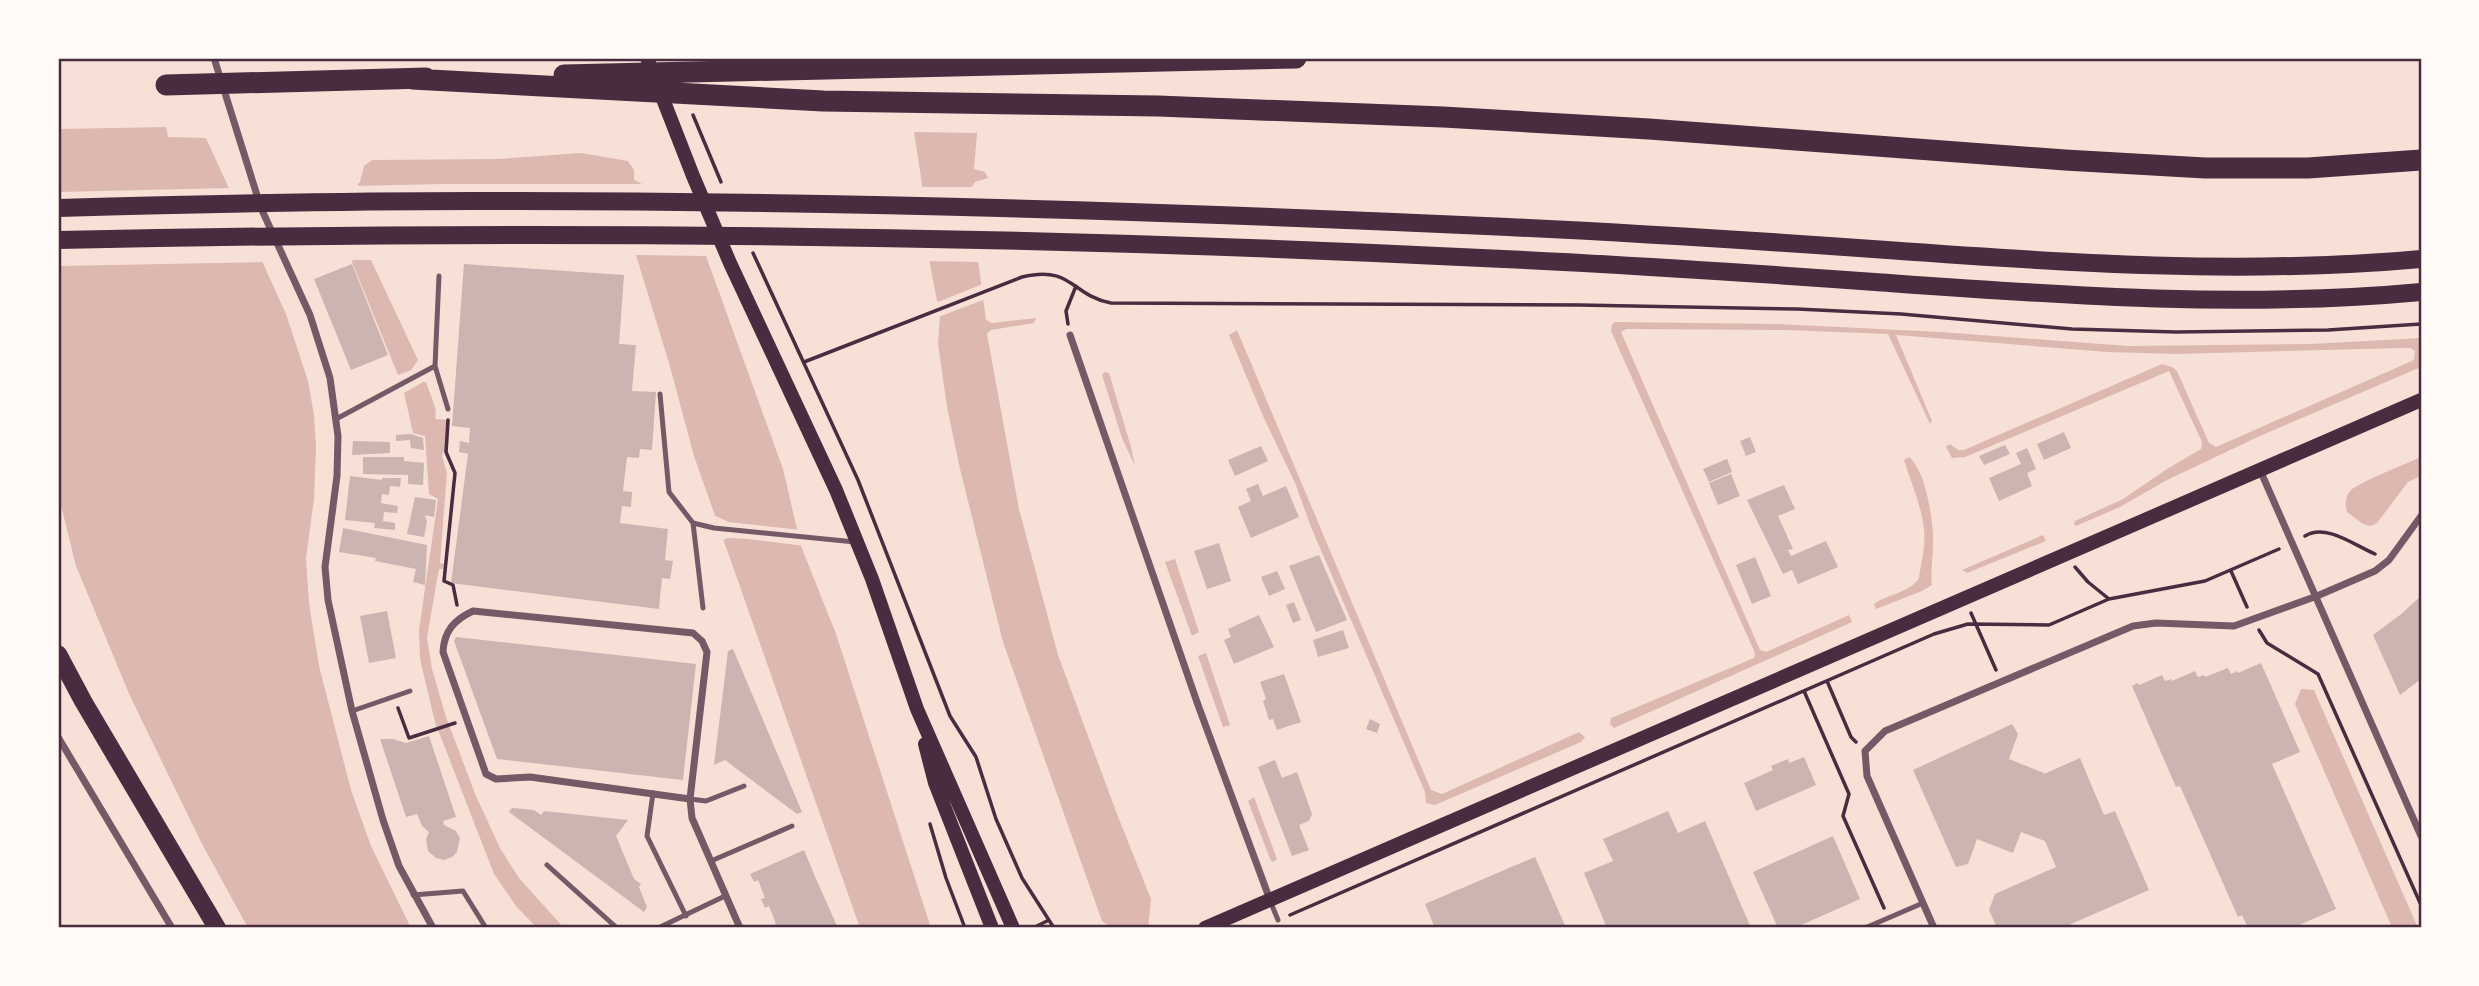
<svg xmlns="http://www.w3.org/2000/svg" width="2479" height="986" viewBox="0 0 2479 986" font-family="'Libre Baskerville',serif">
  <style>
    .water { fill: #dcb8b0 }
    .pier { fill: #f7e1d7 }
    .building { fill: #ccb4b1 }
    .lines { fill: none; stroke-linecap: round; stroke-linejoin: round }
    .path { stroke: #4a2c40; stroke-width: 3.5 }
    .service { stroke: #755966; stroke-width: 5 }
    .minor { stroke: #755966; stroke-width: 7 }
    .secondary { stroke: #4a2c40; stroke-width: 14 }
    .primary { stroke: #4a2c40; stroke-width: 18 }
    .motorway { stroke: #4a2c40; stroke-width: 21 }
    .neatline { fill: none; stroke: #4a2c40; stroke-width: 2.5 }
  </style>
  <rect width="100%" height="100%" fill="#f7e1d7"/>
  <path class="water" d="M58,58l108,69 2,10 38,1 80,176 22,67 6,34 2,32 -2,52 -8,59 3,45 10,63 32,124 20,56 40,82h-163l-47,-86 -71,-146 -54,-130 -18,-73z
    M914,132l63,1 -3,36 11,3 3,6 -13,4 -6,10 17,128 6,3 44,-5 -2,5 -43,7 -4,4 32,175 39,146 59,159 34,85 -3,29h-36l-10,-7 -99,-279 -43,-173 -13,-62 -9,-63 2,-28 -10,-51 -4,-55z
    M581,153l47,8 6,9v10l8,4 -42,13 -10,-13h-134l-83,28 -5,40 3,8 47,100 -7,10 -13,5 -46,-113 5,-36 1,-42 2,-2 4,-16 8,-6 126,-1z
    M636,255l70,1 77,213 18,77 35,88 95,294h-71l-166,-472 -25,-93z
    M1615,322l162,2 164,8 187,14 183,-2 110,-6v29l-159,68 -95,45 -47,27 -44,19 -2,-2 1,-3 48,-22 44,-30 34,-20 1,-7 -33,-71 -204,86 -13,1 -6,-11 4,-3 8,6h6l198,-86 10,3 5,4 32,72 7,4 198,-87 1,-9 -5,-3h-8l-226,6 -69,-2 -211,-17 36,86 -2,3 -42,-90 -103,-4 -159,-1 -5,3 139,318 6,2 83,-37 3,7 -238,106 -4,-4 1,-6 143,-60 1,-5 -144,-322 1,-7z
    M1237,330l194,460 11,4 137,-62 6,5 -4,5 -146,63 -9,-2 -1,-11 -114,-265 -16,-44 -32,-67 -34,-81z
    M1105,372l4,1 22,74 4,19 -13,-28 -20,-63z
    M423,382h3l10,28 -1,9 15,1 -2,31 -5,1 -1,4 5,17 -7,90 4,1 -1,5h-4l-12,68 5,32 14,48 30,79 24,52 19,30 45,50h-27l-21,-22 -22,-32 -59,-152 -15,-63 -1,-29 19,-131 -9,-5 -4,-58 -12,-3 -9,-40z
    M1909,457c16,13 23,57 24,78 1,17 -3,33 -1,50l-10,6 -46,18 -2,-5c12,-9 37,-12 45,-26 2,-15 7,-34 5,-49 -3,-25 -13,-46 -20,-69z
    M2421,457v19l-13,6 -31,41 -6,3 -8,-2 -16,-12c-2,-7 -2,-15 3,-21 7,-8 58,-28 71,-34z
    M2043,535l3,6 -79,32 -5,-3z
    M1175,559l24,73 -7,4 -27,-74z
    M1206,653l24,72 -7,2 -25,-71z
    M2301,689l13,1 104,238h-34l7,-3 -96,-221z
    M1254,797l23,62 -4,3 -3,-3 -22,-58z"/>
  <path class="pier" d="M58,58h103l8,69 -111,2z
    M443,184h202l-1,4 -3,1 4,5 -8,17 -9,11 -8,3 -11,-1 -8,-5 -6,-25 -6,-6h-26l-5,4 -3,11 -5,8 -19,4 -25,-1 -12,-4 -4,-6 -1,-11 -5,-5h-29l-4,5 -4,16 -6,6h-68l-1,36 3,9h-27l5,-18 1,-56z
    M918,187h56l-2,5 10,70 -56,-1z
    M231,188l36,74 -209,4v-74z
    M985,283l3,15 -52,20 -3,-14z
    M711,514l18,8 72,8 4,16 -57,-7 -20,-1 -8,3z"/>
  <path class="building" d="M352,264l36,91 -37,15 -37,-91z
    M464,264l160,11 -5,69 17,1 -4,46 24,1 -4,58 -12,-1 -1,9 -12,-1 -4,34 9,1 -1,15 -9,-1 -2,17 48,6 -3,31 8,1 -3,18 -8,-1 -3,31 -208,-26 17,-129 -9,-2 1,-11 9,2 1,-15 -18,-2z
    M2064,432l7,16 -27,12 -7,-16z
    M411,434l12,4 1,12 -13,-2 -1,-8 -14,1v-6z
    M1750,437l6,15 -10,4 -6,-15z
    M353,441l37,1v11l-38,2z
    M2005,445l5,9 -26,11 -5,-9z
    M1261,446l7,15 -33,15 -7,-16z
    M2027,448l9,21 -9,4 5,13 -33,15 -10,-23 32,-14 -5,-11z
    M363,457h41v4l20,2 -1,22 -15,-1v-9l-45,-1z
    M1727,459l5,13 -23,10 -6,-13z
    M1731,474l9,22 -22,9 -9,-22z
    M350,476l32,4v-2h19l-1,9 -10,-1 -1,9 -7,-1 -1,9 17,3 -1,7 -13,-1 -1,9 12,2v7l-21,-2 1,-5 -30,-3z
    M1258,484l5,12 23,-10 13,31 -48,21 -13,-31 13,-6 -5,-12z
    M1784,485l11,24 -17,7 15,33 -5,1 3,6 35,-15 12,26 -40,17 -6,-14 -9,4 -36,-74z
    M415,497l21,3 -2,17 -9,-2 2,7 -3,15 -17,-3z
    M343,528l84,17 -2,40 -12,-3 3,-13 -41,-8 1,-3 -37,-6z
    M1219,543l12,38 -24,8 -13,-38z
    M1319,555l28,65 -31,12 -27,-66z
    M1755,557l16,39 -19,8 -16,-39z
    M1277,571l8,18 -16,7 -8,-19z
    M2421,596v83l-21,16 -27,-60 27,-20z
    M1294,602l7,18 -8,3 -7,-18z
    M387,611l9,47 -27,5 -9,-47z
    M1259,615l15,32 -40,17 -10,-24 7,-3 -3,-8z
    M1343,630l6,18 -31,9 -5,-17z
    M456,637l240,27 -13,116 -186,-21 -43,-118z
    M733,649l69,163 -5,2 -72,-54 -11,5 14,-114z
    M2261,663l39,89 -28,12 64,145 -44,19h-44l-6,-13 -4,2 -58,-131 -4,1 -44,-101 6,-3 1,2 23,-10 3,6 6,-2 1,2 23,-10 3,6 6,-2 1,2 23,-9 3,6 6,-3 1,2z
    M1284,674l17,48 -24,8 -4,-11 -4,1 -6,-19 3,-2 -6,-17z
    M1370,719l10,5 -3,9 -11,-4z
    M2012,724l6,10 -9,25 35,14v1l36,-16 24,57 11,-4 34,79 -87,38h-65l-8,-18 6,-16 61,-27 -11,-26 -24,-9 -8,21 -36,-14 -9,25 -12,3 -43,-97z
    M429,736l27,81 -13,4 1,4 12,6 4,7 -3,14 -5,5 -8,3 -8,-2 -8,-7 -2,-12 3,-7 -7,-6 -5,-12 -11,3 -26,-78h13l13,4z
    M1804,757l12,28 -60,26 -12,-28 29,-13 -2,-4 17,-7 1,4z
    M1275,760l7,18 15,-6 15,42 -3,7 -10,4 10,25 -17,6 -34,-89z
    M512,808l22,2 7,5 3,-4 84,9 -12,16 18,43 7,5 -2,3 8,20 -3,5 -135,-100z
    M1668,811l10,22 27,-12 46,107h-144l-23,-55 29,-12 -10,-22z
    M1833,836l27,63 -61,27 -21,2 -25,-56z
    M804,850l12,29 22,49h-65l-1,-2 4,-2 -7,-18 -4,2 -4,-9 4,-1 -7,-18 -4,2 -4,-8z
    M1535,857l31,71h-131l-10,-24z"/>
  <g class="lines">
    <path class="path" d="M693,115l28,67
      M753,253l105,227 92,236 26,41 20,62 26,59 32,50
      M1068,324l-2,-13 10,-25
      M804,362l218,-85c51,-12 48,18 89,26l468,2 218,4 104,5 171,15 104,3 152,-2 93,-6
      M448,420l-2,32 9,21 -11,108 9,4 4,20
      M2305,536c21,-13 49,9 70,18
      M2075,567l13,15 21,17
      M2231,571l16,36
      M1971,613l25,57
      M2259,630l8,13 51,31 103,231
      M1827,681l24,56 5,5
      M1804,691l45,103 -6,22 41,92
      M398,708l11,30 46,-15
      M930,824l16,54 19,50
      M1290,915l644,-281 34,-10 81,1 60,-26 96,-18 74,-32
      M1033,928l14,-7"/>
    <path class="service" d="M439,276l-4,90 13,43
      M660,394l9,98 24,31 10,85
      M338,418l97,-52
      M693,523l21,5 141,14
      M352,711l58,-20
      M653,793l-6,43 39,80
      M690,799l16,2 38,-15
      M711,861l81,-35
      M547,865l70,63
      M413,895l50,-4 23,37
      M1271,903l7,17
      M658,928l67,-32
      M1865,928l58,-25"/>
    <path class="minor" d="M214,58l47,150 49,107 20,63 8,58 -1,40 -12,91 3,33 24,111 31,109 16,46 34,62
      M1070,335l128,370 72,195
      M2260,470l161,366
      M58,737l114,191
      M690,799l-160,-22 -34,2 -10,-5 -43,-122c1,-21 11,-32 30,-41l220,22 9,8 5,11 -17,147 2,19 48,110
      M1934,928l-67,-152 -2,-25 20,-20 248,-105 23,-3 78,3 83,-30 58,-25 14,-11 32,-44"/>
    <path class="secondary" d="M647,58l46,118 37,87 106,227 36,89 45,130 96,219
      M925,744l10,39 57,145
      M1205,928l1216,-528"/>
    <path class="primary" d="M58,208c138,-4 277,-7 416,-7 344,-1 689,10 1034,26 126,6 253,14 379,23 179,13 356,25 534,9
      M58,240c467,-10 935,-6 1402,17 139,6 277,15 415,25 182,13 364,27 546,10
      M58,654l25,47 134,227"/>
    <path class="motorway" d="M564,75l732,-17
      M412,79l411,22 335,5 285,11 206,12 416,31 140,8h103l113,-8
      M166,85l260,-7"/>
  </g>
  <rect width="2479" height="986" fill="none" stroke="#fffaf5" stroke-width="119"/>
  <rect x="60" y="60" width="2360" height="866" class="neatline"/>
</svg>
